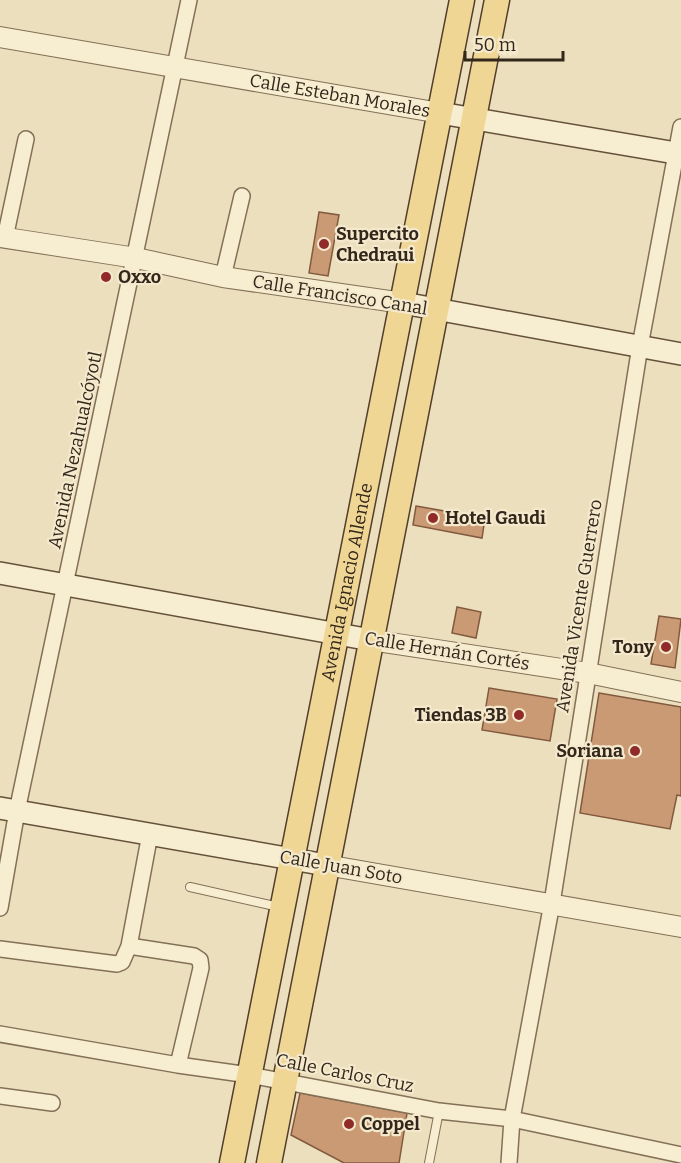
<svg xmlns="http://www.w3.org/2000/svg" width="681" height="1163" viewBox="0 0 681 1163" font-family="Bitter,serif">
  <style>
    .building { fill: #ca9a74; stroke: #825a3e; stroke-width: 1.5 }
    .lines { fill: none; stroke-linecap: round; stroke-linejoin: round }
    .service-casing { stroke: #837057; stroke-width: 10 }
    .minor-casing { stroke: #837057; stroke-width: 18 }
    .tertiary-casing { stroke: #837057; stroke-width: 22 }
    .secondary-casing { stroke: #65513a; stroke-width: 24 }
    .primary-casing { stroke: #513e2c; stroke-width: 27 }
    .service { stroke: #f7edd0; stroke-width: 8 }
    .minor { stroke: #f7edd0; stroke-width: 15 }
    .tertiary { stroke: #f7edd0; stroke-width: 20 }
    .secondary { stroke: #f7edd0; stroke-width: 21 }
    .primary { stroke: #f0d694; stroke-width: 24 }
    .poi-dot { fill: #902b29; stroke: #f4e9cc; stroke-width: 2 }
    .labels { text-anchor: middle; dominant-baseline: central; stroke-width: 4.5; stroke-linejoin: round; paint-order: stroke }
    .street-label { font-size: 18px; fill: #33271b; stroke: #f4e9cc }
    .poi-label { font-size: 18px; font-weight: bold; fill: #33271b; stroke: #f4e9cc; text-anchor: start }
  </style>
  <rect width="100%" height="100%" fill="#ecdfbd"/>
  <path class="building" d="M319,212l20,3 -11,61 -19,-3z
    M416,506l69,12 -3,20 -69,-13z
    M457,607l24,5 -5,26 -24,-5z
    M659,616l22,3 -6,49 -24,-4z
    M489,688l68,11 -7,42 -68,-11z
    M599,693l82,14v89l-4,-1 -7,34 -90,-16z
    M300,1093l107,20 -8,50h-55l-53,-28z"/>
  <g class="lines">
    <defs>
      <path id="service" d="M190,887l89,20
        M429,1163l10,-52"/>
      <path id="minor" d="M5,238l21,-99
        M223,277l19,-81
        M0,908l17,-97 172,-811
        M129,946l65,10 6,4 1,8 -23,97
        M0,949l117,15 5,-2 7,-16 21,-112
        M0,1034l178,31 71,10 190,36 73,8 169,36
        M0,1096l52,7
        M509,1163l3,-44 40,-216 88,-557 41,-219"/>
      <g id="tertiary">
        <path id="s1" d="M0,37l440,76"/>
        <path d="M0,237l136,21 87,19 180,26"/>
        <path d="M371,640l217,33 93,19"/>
        <path d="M326,865l355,62"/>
      </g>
      <path id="secondary" d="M440,113l241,41
        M403,303l278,51
        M0,573l371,67
        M0,808l326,57"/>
      <g id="primary">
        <path id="s2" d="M232,1163l230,-1163"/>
        <path d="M269,1163l228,-1163"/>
      </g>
    </defs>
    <use href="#service" class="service-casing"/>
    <use href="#minor" class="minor-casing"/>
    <use href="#tertiary" class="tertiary-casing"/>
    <use href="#secondary" class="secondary-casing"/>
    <use href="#primary" class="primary-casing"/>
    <use href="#service" class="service"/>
    <use href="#minor" class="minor"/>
    <use href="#tertiary" class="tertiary"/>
    <use href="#secondary" class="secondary"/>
    <use href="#primary" class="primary"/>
  </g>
  <g class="poi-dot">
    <circle cx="324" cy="244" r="6"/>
    <circle cx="106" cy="277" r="6"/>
    <circle cx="433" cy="518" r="6"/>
    <circle cx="666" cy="647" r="6"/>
    <circle cx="519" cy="715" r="6"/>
    <circle cx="635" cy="751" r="6"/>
    <circle cx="349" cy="1124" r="6"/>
  </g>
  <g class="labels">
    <g class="street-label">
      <text stroke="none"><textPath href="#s1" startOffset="345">Calle Esteban Morales</textPath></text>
      <text transform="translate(340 295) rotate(9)">Calle Francisco Canal</text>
      <text transform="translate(75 450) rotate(-78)">Avenida Nezahualcóyotl</text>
      <text stroke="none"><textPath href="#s2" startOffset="592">Avenida Ignacio Allende</textPath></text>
      <text transform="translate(579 606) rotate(-81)">Avenida Vicente Guerrero</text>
      <text transform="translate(447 651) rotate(9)">Calle Hernán Cortés</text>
      <text transform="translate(341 867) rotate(10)">Calle Juan Soto</text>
      <text transform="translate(345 1073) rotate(11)">Calle Carlos Cruz</text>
    </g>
    <g class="poi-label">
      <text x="336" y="234">Supercito<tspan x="336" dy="21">Chedraui</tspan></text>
      <text x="118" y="277">Oxxo</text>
      <text x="445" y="518">Hotel Gaudi</text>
      <text x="654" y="647" text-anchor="end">Tony</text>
      <text x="507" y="715" text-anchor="end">Tiendas 3B</text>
      <text x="623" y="751" text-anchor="end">Soriana</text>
      <text x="361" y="1124">Coppel</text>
    </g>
  </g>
  <path d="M465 51v9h98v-9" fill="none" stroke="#33271b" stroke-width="3"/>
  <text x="474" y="51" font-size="18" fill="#33271b" stroke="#f4e9cc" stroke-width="4.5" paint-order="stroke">50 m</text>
</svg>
